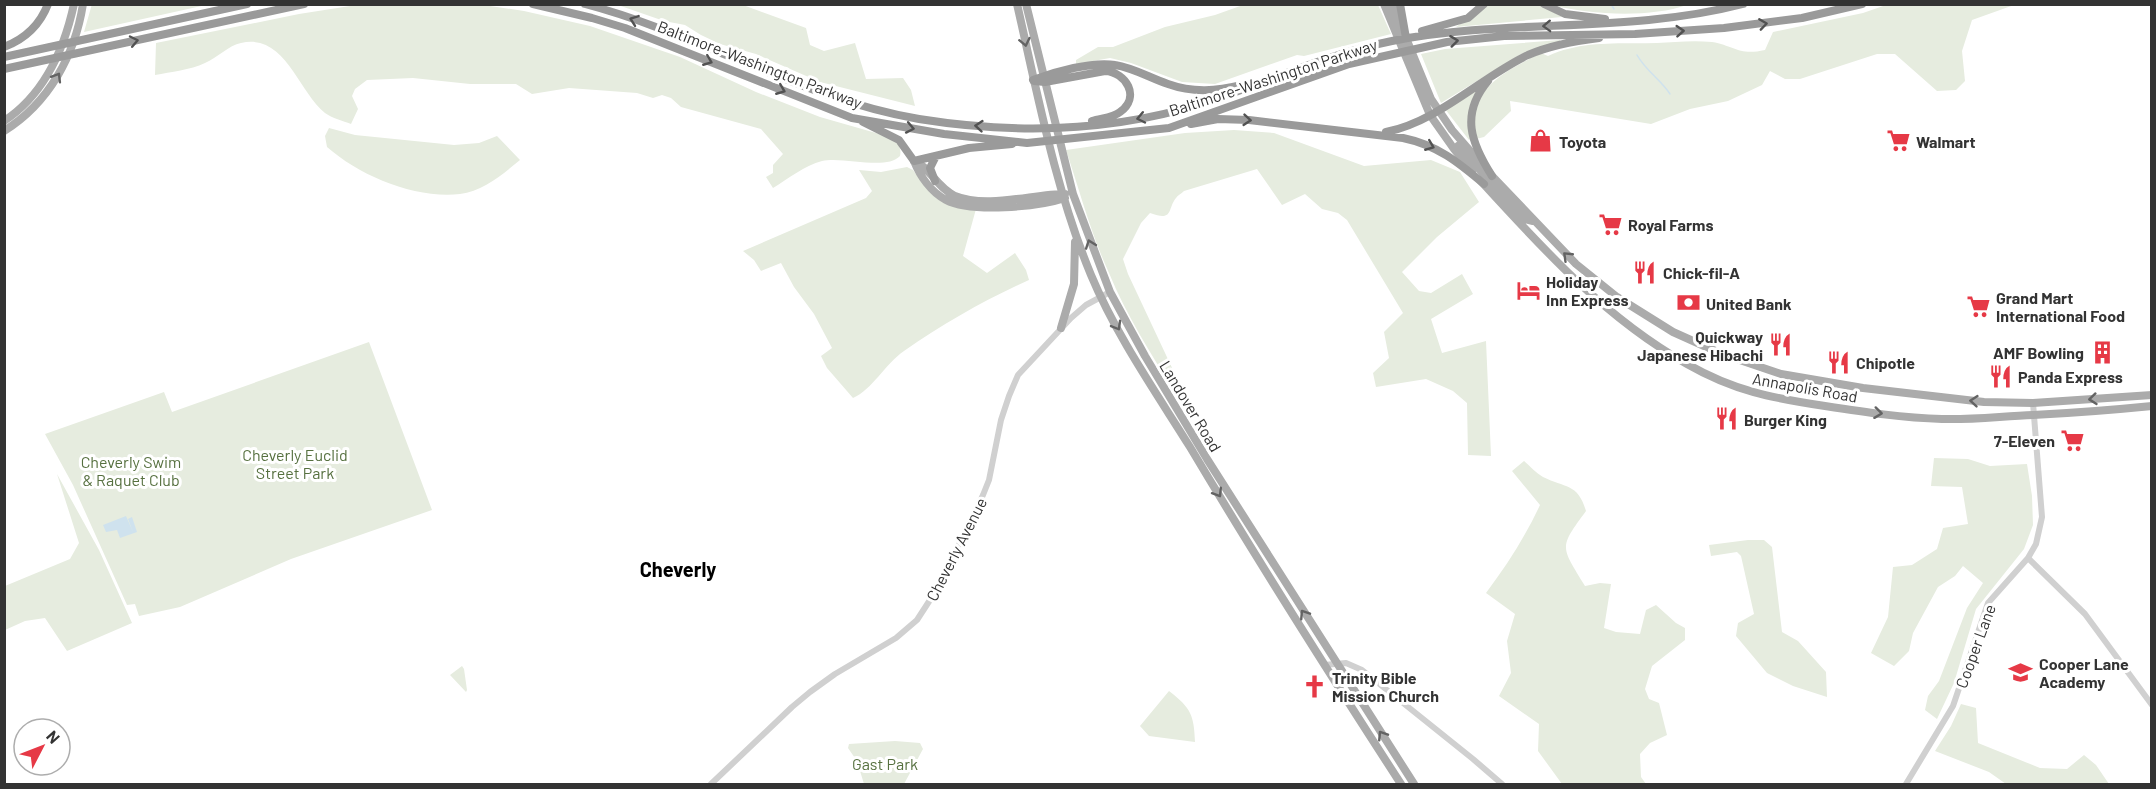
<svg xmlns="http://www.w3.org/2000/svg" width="2156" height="789" viewBox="0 0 2156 789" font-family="Barlow,sans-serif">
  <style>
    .green { fill: #e6ecdf }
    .water { fill: #cfe2ee }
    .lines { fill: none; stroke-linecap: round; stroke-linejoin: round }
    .stream { stroke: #cfe2ee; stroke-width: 1.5 }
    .minor { stroke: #d0d0d0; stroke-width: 6 }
    .major { stroke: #ababab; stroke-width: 8 }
    .highway { stroke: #9a9a9a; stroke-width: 8 }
    .oneway { stroke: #525252 }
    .oneway2 { stroke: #636363 }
    .labels { text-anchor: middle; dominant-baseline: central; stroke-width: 6; stroke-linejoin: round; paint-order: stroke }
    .street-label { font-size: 16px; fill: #333; stroke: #fff }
    .poi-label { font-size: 16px; font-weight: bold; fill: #333; stroke: #fff; text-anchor: start }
    .park-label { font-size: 16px; fill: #56703f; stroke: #fff }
    .quarter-label { font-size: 20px; font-weight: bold; fill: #000; stroke: #fff }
  </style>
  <rect width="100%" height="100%" fill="#fff"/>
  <path class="green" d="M92,4h114v1l-122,27z
    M477,4l47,7 66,15 90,31 76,35 64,25 70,20c7,4 12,10 10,19 -14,15 -57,0 -78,5 -17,4 -34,18 -49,27l-7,-11 7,-4v-8l10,-11 -22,-25 -80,-22 -10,-9 -9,-3 -9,3 -16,-5 -68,-5 -37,6 -16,-10h-46l-57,-6 -46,2 -12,9 -3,7 6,13 -7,15c-8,-3 -19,-6 -26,-11 -27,-22 -40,-80 -84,-70 -12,2 -24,15 -36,20 -15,7 -34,9 -50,12l1,-32 143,-29 51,-8z
    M618,5h125l63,23 4,17 14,6 31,-8 11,36 37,-1 8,12 4,16 -95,-24 -64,-28 -36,-10 -19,-9 -16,-10 -21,-4z
    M1243,5h135l13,29 -87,22 -7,-1 -82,29 -33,-2 -51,-19 -21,-5 -34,6v-4l22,-13h15l52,-20 50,-12z
    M1486,5h54l22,12 -106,10z
    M1552,5h135c-37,13 -97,10 -135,0z
    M1886,5h128l-42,15 -10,31 3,30 -9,9 -19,1 -42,-37h-18l-77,25h-15l-15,-8 -8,14 -34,16 -38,8 -39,15 -141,-23 1,10 -27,26 -8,2c0,-9 -3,-20 -1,-28 8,-31 41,-45 66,-58l7,3c34,-16 72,-12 109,-13 17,-1 37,-3 55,-1 23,4 27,14 53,8l8,-18 90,-19z
    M1560,40v1l-39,13 -80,49 -20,-49 24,-5z
    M1482,85l-12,54 -1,1 -24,-31z
    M329,128l26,7 99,10 25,-2 18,-7 23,24c-17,14 -37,31 -60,34 -45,5 -100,-18 -133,-47l-2,-11z
    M1234,130l40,3 90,33 67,-6 29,12 19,30 -42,35 -35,35 17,19 12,2 31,-19 11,20 -42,25 11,34 44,-12 5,115 -23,-1 -1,-52 -14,-12 -27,-12 -50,8 -3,-14 16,-15 -5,-26 19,-19 -56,-93 -9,-7 -16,-4 -17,-15 -23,11 -25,-36 -73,22c-3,3 -6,4 -8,7 -9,11 -2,24 -26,15l-9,10 -18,36 5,15 53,113 -7,5c-23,-39 -48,-77 -65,-119 -18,-39 -29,-81 -43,-123l119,-17z
    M907,167l6,3 15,20 48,19 -13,47 24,17 28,-20 11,17 3,10c-44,20 -85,43 -125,71 -19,13 -32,39 -51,47l-26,-30 -6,-12 11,-8 -18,-34 -20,-27 -13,-24 -20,8 -7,-11 -11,-9 123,-53 6,-7 -13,-21 22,2z
    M369,342l63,168 -141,49 -111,48 -41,9 -4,-12 -8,1 -54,-120 -28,-51 119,-42 8,20z
    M1934,458l34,1 22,7 37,-2 5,32 1,29 -9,24 -48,60 -22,74 -17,36 -12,-9 3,-14 11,-15 28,-73 16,-25 -20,-17 -8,10 -17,11 -25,46 -4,18 -15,15 -23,-13 17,-36 5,-50 19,-2 25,-16 6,-21 25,-4 -6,-37 -31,-1z
    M1524,461c6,5 12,12 19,16 22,11 35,6 43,34 -28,38 -25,35 -1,75l15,-3 11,1 -7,44 12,4 24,2 6,-24 10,-5 20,18 9,5v12l-33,26 -7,23 4,10 10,4 8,32 -17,8 -10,11 1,23 5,7h-84l-24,-33 1,-27 -40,-28 12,-23 -4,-32 8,-27 -29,-21c21,-28 39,-56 54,-88l-28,-34z
    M57,474l42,76 33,73 -65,28 -22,-33 -20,3 -20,9v-44l65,-27 9,-16z
    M1748,540h16l8,7 10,85 16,9 28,31 1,25 -34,-11 -26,-13 -31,-37 2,-13 16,-9 -13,-58 -4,-4 -26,4 -2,-11z
    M462,666l2,3 3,21 -1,2 -16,-17z
    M1169,691c22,17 25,24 26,51l-46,-6 -9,-10z
    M1961,704l15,4 2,35 62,25 27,1 17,-14 12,10 13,19h-103l-17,-12 -54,-21 16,-25z
    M895,741l25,2 3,6 -19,35h-40l-7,-23 -9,-13 1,-4z"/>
  <path class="water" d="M126,516l7,16 -5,-13 4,-2 5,15 -17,6 -3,-8 -11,2 -3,-7z"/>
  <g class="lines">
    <path class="stream" d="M1611,4l3,5
      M1637,55c9,16 23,24 33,39"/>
    <path class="minor" d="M2028,558l57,56 67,91
      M1324,665l22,-2 16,7 111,89 29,25
      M711,784l81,-77 18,-15 25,-18 61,-36 21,-18 22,-34 44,-91 6,-15 12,-60 8,-24 9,-21 53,-57 15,-13 24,-13
      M1906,784l47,-78 35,-103 40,-45 8,-14 6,-27 -9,-114"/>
    <path class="major" d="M1017,4c21,92 38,184 74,271 25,60 64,116 99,172 68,114 139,226 211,337
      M1026,4l47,190 37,98 35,64 62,103 207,325
      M1384,4l46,111 24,34 18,22
      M1392,4l39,95 21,31 40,46 84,88 41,33 56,35 49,22 59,20 82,14 121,14 49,1 119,-8
      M4,121c41,-27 60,-71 70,-117
      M4,131c45,-28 71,-76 79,-127
      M1458,146l67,73 8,2
      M914,161c6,15 17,31 32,39 25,13 92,7 119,-2
      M914,161c15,5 22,26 41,35 32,13 78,-2 110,-2
      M1480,180c62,68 125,138 207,184 47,27 85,34 138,42 39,6 78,12 117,13 31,1 61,-3 91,-4 40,-2 79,-5 119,-9
      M1061,328l13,-44 1,-42"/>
    <path class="highway" d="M533,4l59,14 33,10 227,90 92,16 83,9 142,-15 180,-64 98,-22 57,-6 131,-2 89,-6 78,-10 60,-14
      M585,4c114,30 217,95 334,115 94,15 193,13 285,-16 62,-20 123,-49 188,-62 116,-23 236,-7 351,-37
      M1400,4l6,34
      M1544,4l21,10 40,5
      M1422,31l46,-13 16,-14
      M4,47c21,-8 36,-22 44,-43
      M4,57l243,-53
      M4,69l300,-65
      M1033,80c21,-8 60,-19 82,-15 19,3 35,13 53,19 25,9 49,7 74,1
      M1034,81l11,1 60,-11c21,1 36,26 15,41 -7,6 -19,6 -28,9
      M1488,81c-28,33 -17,62 4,95
      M863,122l36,18 15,21 55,-13 43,-4
      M1191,124l27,-5 31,1 154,18c34,7 55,24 81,46
      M1386,132c53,-11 94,-54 142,-77 23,-10 46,-14 71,-17
      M935,181l-5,-13 6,-12"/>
  </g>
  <defs><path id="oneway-chevron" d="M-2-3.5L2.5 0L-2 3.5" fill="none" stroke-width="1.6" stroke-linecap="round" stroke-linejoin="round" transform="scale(1.5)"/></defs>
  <g class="oneway">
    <use href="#oneway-chevron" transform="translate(634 20) rotate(-160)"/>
    <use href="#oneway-chevron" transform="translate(1763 24) rotate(-8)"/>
    <use href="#oneway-chevron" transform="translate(1547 26) rotate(178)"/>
    <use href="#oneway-chevron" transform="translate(1680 31) rotate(-4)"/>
    <use href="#oneway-chevron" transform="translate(134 41) rotate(-12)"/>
    <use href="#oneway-chevron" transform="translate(1454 41) rotate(-7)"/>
    <use href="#oneway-chevron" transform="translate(708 61) rotate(22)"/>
    <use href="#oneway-chevron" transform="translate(781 90) rotate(22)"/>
    <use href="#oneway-chevron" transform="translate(1141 118) rotate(168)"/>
    <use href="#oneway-chevron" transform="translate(1247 120) rotate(5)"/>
    <use href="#oneway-chevron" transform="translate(979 126) rotate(-175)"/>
    <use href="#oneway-chevron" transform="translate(910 128) rotate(11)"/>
    <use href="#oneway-chevron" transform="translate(1430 146) rotate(22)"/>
  </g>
  <g class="oneway2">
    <use href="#oneway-chevron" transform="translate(1025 42) rotate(78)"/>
    <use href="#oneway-chevron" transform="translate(57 77) rotate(-59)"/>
    <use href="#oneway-chevron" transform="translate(1090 244) rotate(-110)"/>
    <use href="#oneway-chevron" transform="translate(1567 256) rotate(-136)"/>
    <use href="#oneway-chevron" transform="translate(1117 326) rotate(60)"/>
    <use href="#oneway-chevron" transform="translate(2093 399) rotate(174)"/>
    <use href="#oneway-chevron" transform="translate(1974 401) rotate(-175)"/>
    <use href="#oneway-chevron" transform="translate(1878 413) rotate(7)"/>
    <use href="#oneway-chevron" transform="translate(1218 493) rotate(58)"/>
    <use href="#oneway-chevron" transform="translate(1304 614) rotate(-123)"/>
    <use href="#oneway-chevron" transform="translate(1382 735) rotate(-123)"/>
  </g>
  <defs>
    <symbol id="shop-bare" viewBox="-9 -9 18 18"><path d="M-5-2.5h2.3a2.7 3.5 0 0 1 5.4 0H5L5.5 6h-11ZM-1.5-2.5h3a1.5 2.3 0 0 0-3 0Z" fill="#e63946" stroke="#fff" stroke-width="2.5" paint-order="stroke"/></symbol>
    <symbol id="supermarket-bare" viewBox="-9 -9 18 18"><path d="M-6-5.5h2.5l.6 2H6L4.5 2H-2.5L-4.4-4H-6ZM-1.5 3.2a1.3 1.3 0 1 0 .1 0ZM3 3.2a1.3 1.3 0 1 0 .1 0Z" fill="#e63946" stroke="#fff" stroke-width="2.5" paint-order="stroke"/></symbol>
    <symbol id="restaurant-bare" viewBox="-9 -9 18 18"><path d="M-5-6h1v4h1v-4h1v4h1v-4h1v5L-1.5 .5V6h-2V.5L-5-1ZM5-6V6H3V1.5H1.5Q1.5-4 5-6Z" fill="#e63946" stroke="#fff" stroke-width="2.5" paint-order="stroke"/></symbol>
    <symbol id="hotel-bare" viewBox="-9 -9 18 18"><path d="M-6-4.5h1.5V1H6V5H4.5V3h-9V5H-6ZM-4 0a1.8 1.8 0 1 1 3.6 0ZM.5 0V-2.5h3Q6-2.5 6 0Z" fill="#e63946" stroke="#fff" stroke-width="2.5" paint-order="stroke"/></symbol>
    <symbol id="bank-bare" viewBox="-9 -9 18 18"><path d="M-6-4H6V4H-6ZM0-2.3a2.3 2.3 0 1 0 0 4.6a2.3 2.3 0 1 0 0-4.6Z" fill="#e63946" stroke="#fff" stroke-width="2.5" paint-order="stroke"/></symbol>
    <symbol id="building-bare" viewBox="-9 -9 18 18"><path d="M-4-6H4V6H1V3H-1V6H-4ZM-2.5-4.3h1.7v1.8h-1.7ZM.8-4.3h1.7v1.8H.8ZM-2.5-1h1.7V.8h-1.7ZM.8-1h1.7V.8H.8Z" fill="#e63946" stroke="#fff" stroke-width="2.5" paint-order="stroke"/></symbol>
    <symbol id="school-bare" viewBox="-9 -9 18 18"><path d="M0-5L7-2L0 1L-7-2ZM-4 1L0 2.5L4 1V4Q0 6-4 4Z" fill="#e63946" stroke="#fff" stroke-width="2.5" paint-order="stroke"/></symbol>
    <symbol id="church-bare" viewBox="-9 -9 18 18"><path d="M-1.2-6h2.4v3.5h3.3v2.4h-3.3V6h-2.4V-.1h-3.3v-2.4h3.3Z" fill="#e63946" stroke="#fff" stroke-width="2.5" paint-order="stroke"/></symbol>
  </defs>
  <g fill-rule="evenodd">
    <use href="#shop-bare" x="1524" y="124" width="33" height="33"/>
    <use href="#supermarket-bare" x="1882" y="124" width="33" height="33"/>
    <use href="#supermarket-bare" x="1594" y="208" width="33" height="33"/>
    <use href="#restaurant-bare" x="1628" y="256" width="33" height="33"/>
    <use href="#hotel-bare" x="1512" y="274" width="33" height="33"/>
    <use href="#bank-bare" x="1672" y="286" width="33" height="33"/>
    <use href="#supermarket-bare" x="1962" y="290" width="33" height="33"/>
    <use href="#restaurant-bare" x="1764" y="328" width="33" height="33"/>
    <use href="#building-bare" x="2086" y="336" width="33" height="33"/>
    <use href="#restaurant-bare" x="1822" y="346" width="33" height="33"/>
    <use href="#restaurant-bare" x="1984" y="360" width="33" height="33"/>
    <use href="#restaurant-bare" x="1710" y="402" width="33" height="33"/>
    <use href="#supermarket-bare" x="2056" y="424" width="33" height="33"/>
    <use href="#school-bare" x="2004" y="656" width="33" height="33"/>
    <use href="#church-bare" x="1298" y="670" width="33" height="33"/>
  </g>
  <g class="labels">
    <g class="street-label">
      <text transform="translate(760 64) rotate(21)">Baltimore-Washington Parkway</text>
      <text transform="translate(1273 77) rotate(-18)">Baltimore-Washington Parkway</text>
      <text transform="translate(1805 387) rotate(10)">Annapolis Road</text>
      <text transform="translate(1191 406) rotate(59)">Landover Road</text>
      <text transform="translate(956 549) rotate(-63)">Cheverly Avenue</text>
      <text transform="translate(1975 646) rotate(-70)">Cooper Lane</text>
    </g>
    <g class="poi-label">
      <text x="1559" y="141">Toyota</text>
      <text x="1916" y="141">Walmart</text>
      <text x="1628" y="224">Royal Farms</text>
      <text x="1663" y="272">Chick-fil-A</text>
      <text x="1546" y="281">Holiday<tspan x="1546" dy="18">Inn Express</tspan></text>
      <text x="1996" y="297">Grand Mart<tspan x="1996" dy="18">International Food</tspan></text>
      <text x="1706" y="303">United Bank</text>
      <text x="1763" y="336" text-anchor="end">Quickway<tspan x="1763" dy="18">Japanese Hibachi</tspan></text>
      <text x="2084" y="352" text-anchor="end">AMF Bowling</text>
      <text x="1856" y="362">Chipotle</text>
      <text x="2018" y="376">Panda Express</text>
      <text x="1744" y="419">Burger King</text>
      <text x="2055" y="440" text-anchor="end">7-Eleven</text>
      <text x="2039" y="663">Cooper Lane<tspan x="2039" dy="18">Academy</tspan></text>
      <text x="1332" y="677">Trinity Bible<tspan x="1332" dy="18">Mission Church</tspan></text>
    </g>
    <g class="park-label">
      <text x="295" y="454">Cheverly Euclid<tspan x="295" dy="18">Street Park</tspan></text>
      <text x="131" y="461">Cheverly Swim<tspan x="131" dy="18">&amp; Raquet Club</tspan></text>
      <text x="885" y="763">Gast Park</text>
    </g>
    <g class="quarter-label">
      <text x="678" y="569">Cheverly</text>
    </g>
  </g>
  <rect width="2156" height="789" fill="none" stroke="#333333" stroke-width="12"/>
  <g transform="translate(42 747) rotate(48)"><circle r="28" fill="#ffffff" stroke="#adadad" stroke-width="1.5"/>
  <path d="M0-4.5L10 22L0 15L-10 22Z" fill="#e63946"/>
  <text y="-9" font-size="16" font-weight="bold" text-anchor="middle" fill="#333333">N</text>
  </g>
</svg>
